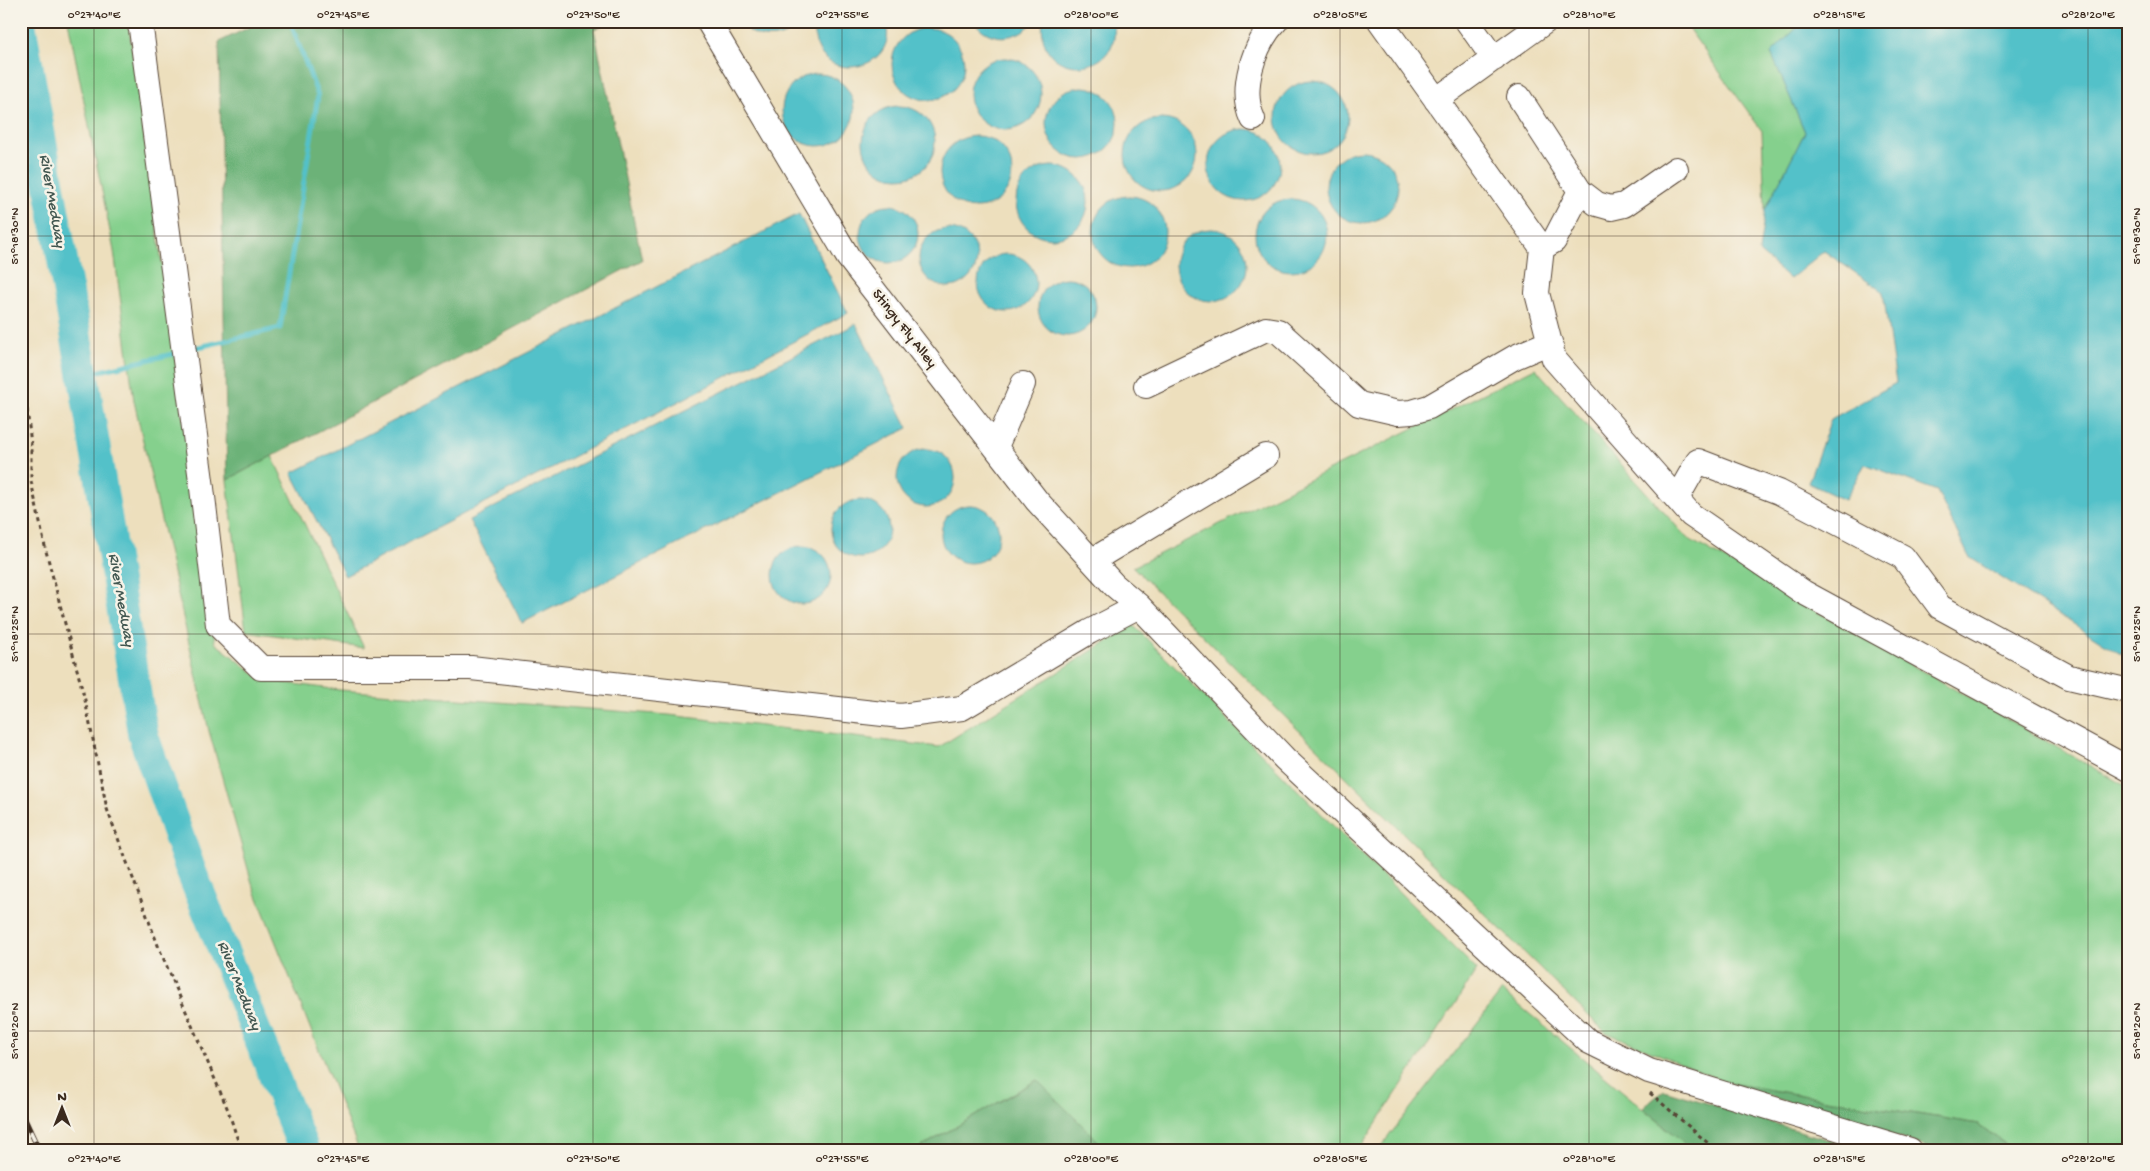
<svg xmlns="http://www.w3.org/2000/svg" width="2150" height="1171" viewBox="0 0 2150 1171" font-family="'Gochi Hand',sans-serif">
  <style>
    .green { fill: #85d08d; stroke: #607d56 }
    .forest { fill: #6cb278; stroke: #546e4b }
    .water { fill: #53c1c9; stroke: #477674 }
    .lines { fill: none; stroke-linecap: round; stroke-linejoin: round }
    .stream { stroke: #53c1c9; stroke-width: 5 }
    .river { stroke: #53c1c9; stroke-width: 31 }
    .minor-casing { stroke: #564536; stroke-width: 26 }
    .path { stroke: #564536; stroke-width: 3; stroke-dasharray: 4 4; stroke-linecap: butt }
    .minor { stroke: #fff; stroke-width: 24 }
    .rail-casing { stroke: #3b2a1e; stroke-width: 5.5 }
    .rail { stroke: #f7f3e8; stroke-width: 4; stroke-dasharray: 11; stroke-linecap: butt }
    .ticks { fill: none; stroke: #3b2a1e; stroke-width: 1; stroke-opacity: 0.45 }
    .labels { text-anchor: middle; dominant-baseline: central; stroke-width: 5; stroke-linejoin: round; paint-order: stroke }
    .street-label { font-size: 15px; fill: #3b2a1e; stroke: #f7f3e8 }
    .water-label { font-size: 16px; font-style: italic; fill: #425751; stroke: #f7f3e8 }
    .neatline { fill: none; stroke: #3b2a1e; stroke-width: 2 }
    .ticks-label { font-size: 12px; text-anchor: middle; fill: #3b2a1e }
  </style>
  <rect width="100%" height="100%" fill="#f7f3e8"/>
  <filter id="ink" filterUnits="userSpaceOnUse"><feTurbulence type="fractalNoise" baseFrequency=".02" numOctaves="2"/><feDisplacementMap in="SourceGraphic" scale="10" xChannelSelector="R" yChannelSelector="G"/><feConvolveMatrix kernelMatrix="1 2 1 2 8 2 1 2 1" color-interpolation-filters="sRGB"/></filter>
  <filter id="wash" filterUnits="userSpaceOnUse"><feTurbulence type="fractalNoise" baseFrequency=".0096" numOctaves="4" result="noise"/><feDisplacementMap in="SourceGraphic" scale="20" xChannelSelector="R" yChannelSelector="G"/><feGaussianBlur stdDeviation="1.12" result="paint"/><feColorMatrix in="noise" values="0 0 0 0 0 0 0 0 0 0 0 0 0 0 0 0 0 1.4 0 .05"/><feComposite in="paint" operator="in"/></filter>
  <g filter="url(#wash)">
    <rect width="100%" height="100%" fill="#eddfbd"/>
    <path class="green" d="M68,21h59l2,7 86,615 48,37 77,10 329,25 270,32 194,-122 344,345 -118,180h-252l-70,-70 -121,70h-557l-107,-267 -43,-152 -75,-330 -20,-150z
      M1683,21h121l-32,32 33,79 -40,78 -3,-79z
      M1535,368l152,170 442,250v362h-116l-35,-26 -250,-41 -123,-51 -472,-465z
      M272,456l92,192 -118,-17 -19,-151z
      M1502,991l191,159h-315z"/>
    <path class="forest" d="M262,21h350l-18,8 48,231 -415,220 -8,-438z
      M1037,1080l70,70h-191z
      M1728,1083l250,41 35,26h-77z
      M1664,1090l198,60h-169l-50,-42z"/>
    <path class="water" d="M741,21h61c-15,20 -47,24 -61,0z
      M815,21h70c19,52 -79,70 -70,0z
      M974,21h60c-16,20 -46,22 -60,0z
      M1043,21h70c14,56 -79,64 -70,0z
      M1804,21h325v634l-10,-2 -150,-96 -32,-66 -72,-27 -20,36 -37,-17 23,-64 65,-36 -13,-91 -59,-41 -34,28 -31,-27 6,-42 40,-78 -34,-79z
      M892 64a36 36 0 1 1 72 0a36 36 0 1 1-72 0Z
      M969 94a36 36 0 1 1 72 0a36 36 0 1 1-72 0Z
      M782 110a36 36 0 1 1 72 0a36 36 0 1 1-72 0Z
      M1276 117a36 36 0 1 1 72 0a36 36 0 1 1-72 0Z
      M1046 123a36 36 0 1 1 72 0a36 36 0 1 1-72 0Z
      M863 142a36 36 0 1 1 72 0a36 36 0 1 1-72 0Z
      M1125 155a36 36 0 1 1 72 0a36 36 0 1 1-72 0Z
      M1208 165a36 36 0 1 1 72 0a36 36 0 1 1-72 0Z
      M940 172a36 36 0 1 1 72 0a36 36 0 1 1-72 0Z
      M1326 187a36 36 0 1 1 72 0a36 36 0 1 1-72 0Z
      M1016 202a36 36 0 1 1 72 0a36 36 0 1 1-72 0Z
      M1093 232a36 36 0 1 1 72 0a36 36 0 1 1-72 0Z
      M1255 235a36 36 0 1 1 72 0a36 36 0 1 1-72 0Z
      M860 234a29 29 0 1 1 58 0a29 29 0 1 1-58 0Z
      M799,214l49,99 -503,263 -53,-103z
      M1175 265a36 36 0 1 1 72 0a36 36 0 1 1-72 0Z
      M919 258a29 29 0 1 1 58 0a29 29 0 1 1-58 0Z
      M978 283a29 29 0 1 1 58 0a29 29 0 1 1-58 0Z
      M1038 307a29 29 0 1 1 58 0a29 29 0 1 1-58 0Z
      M856,324l52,104 -386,195 -53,-103z
      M897 478a29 29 0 1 1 58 0a29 29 0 1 1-58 0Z
      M831 529a29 29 0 1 1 58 0a29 29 0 1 1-58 0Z
      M941 534a29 29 0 1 1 58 0a29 29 0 1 1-58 0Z
      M773 575a29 29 0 1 1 58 0a29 29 0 1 1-58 0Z"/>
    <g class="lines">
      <path class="stream" d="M190,349l90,-21 38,-232 -28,-75
        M83,375l94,-22"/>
      <path class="river" d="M21,27l62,348 60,360 48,136 113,279"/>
    </g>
  </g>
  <g filter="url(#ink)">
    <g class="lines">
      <defs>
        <path id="minor" d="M138,21l3,8 61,459 16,137 43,43h210l430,48 61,-8 127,-76 50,-26
          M708,21l140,236 189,244 77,84 25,21 146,153 303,282 61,30 261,79
          M1380,21l162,227 -5,45 17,66 137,156 112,77 326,177
          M1467,21l27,38
          M1519,97l61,94 17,13 14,4 13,-3 52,-36
          M1436,100l110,-79
          M1253,119c-14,-30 1,-75 23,-98
          M1542,248l12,-7 26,-50
          M1146,386l120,-57 12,2 81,73 39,9 14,-1 17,-5 86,-50 35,-15
          M996,447l27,-63
          M1677,498l21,-37 81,31 124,65 37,50 129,70 60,14
          M1093,560l173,-104"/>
      </defs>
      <use href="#minor" class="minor-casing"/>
      <path class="path" d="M21,378l5,21 5,46v36l15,70 39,149 22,109 52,139 69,162 13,40
        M1650,1093l66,57"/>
      <use href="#minor" class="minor"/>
      <defs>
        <path id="rail" d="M21,1111l18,39
          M21,1142l4,8"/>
      </defs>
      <use href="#rail" class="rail-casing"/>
      <use href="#rail" class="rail"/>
    </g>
  </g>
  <path class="ticks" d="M94,21v1129M343,21v1129M593,21v1129M842,21v1129M1091,21v1129M1340,21v1129M1589,21v1129M1839,21v1129M2088,21v1129M21,236h2108M21,634h2108M21,1031h2108"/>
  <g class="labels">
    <g class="street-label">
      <text transform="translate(904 329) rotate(52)">Stingy Fly Alley</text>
    </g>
    <g class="water-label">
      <text transform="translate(51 201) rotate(80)">River Medway</text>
      <text transform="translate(120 600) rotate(80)">River Medway</text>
      <text transform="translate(238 986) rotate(68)">River Medway</text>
    </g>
  </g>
  <rect width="2150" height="1171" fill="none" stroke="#f7f3e8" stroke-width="55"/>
  <g transform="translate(62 1108)" stroke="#f7f3e8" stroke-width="4" paint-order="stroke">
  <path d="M0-4L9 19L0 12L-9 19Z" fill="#3b2a1e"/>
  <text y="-8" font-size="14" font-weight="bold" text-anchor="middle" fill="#3b2a1e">N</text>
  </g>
  <rect x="28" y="28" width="2094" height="1116" class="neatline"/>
  <g class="ticks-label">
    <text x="94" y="18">0°27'40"E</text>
    <text x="343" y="18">0°27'45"E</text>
    <text x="593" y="18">0°27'50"E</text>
    <text x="842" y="18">0°27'55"E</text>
    <text x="1091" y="18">0°28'00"E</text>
    <text x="1340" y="18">0°28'05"E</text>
    <text x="1589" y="18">0°28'10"E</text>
    <text x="1839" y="18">0°28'15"E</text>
    <text x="2088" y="18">0°28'20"E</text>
    <text transform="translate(14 236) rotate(-90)" y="4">51°18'30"N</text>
    <text transform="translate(2136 236) rotate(-90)" y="4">51°18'30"N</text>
    <text transform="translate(14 634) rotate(-90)" y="4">51°18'25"N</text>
    <text transform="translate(2136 634) rotate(-90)" y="4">51°18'25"N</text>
    <text transform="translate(14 1031) rotate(-90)" y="4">51°18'20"N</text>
    <text transform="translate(2136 1031) rotate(-90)" y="4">51°18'20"N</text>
    <text x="94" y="1162">0°27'40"E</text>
    <text x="343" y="1162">0°27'45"E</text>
    <text x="593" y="1162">0°27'50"E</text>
    <text x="842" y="1162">0°27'55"E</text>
    <text x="1091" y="1162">0°28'00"E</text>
    <text x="1340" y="1162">0°28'05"E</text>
    <text x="1589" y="1162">0°28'10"E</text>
    <text x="1839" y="1162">0°28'15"E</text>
    <text x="2088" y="1162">0°28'20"E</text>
  </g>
</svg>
